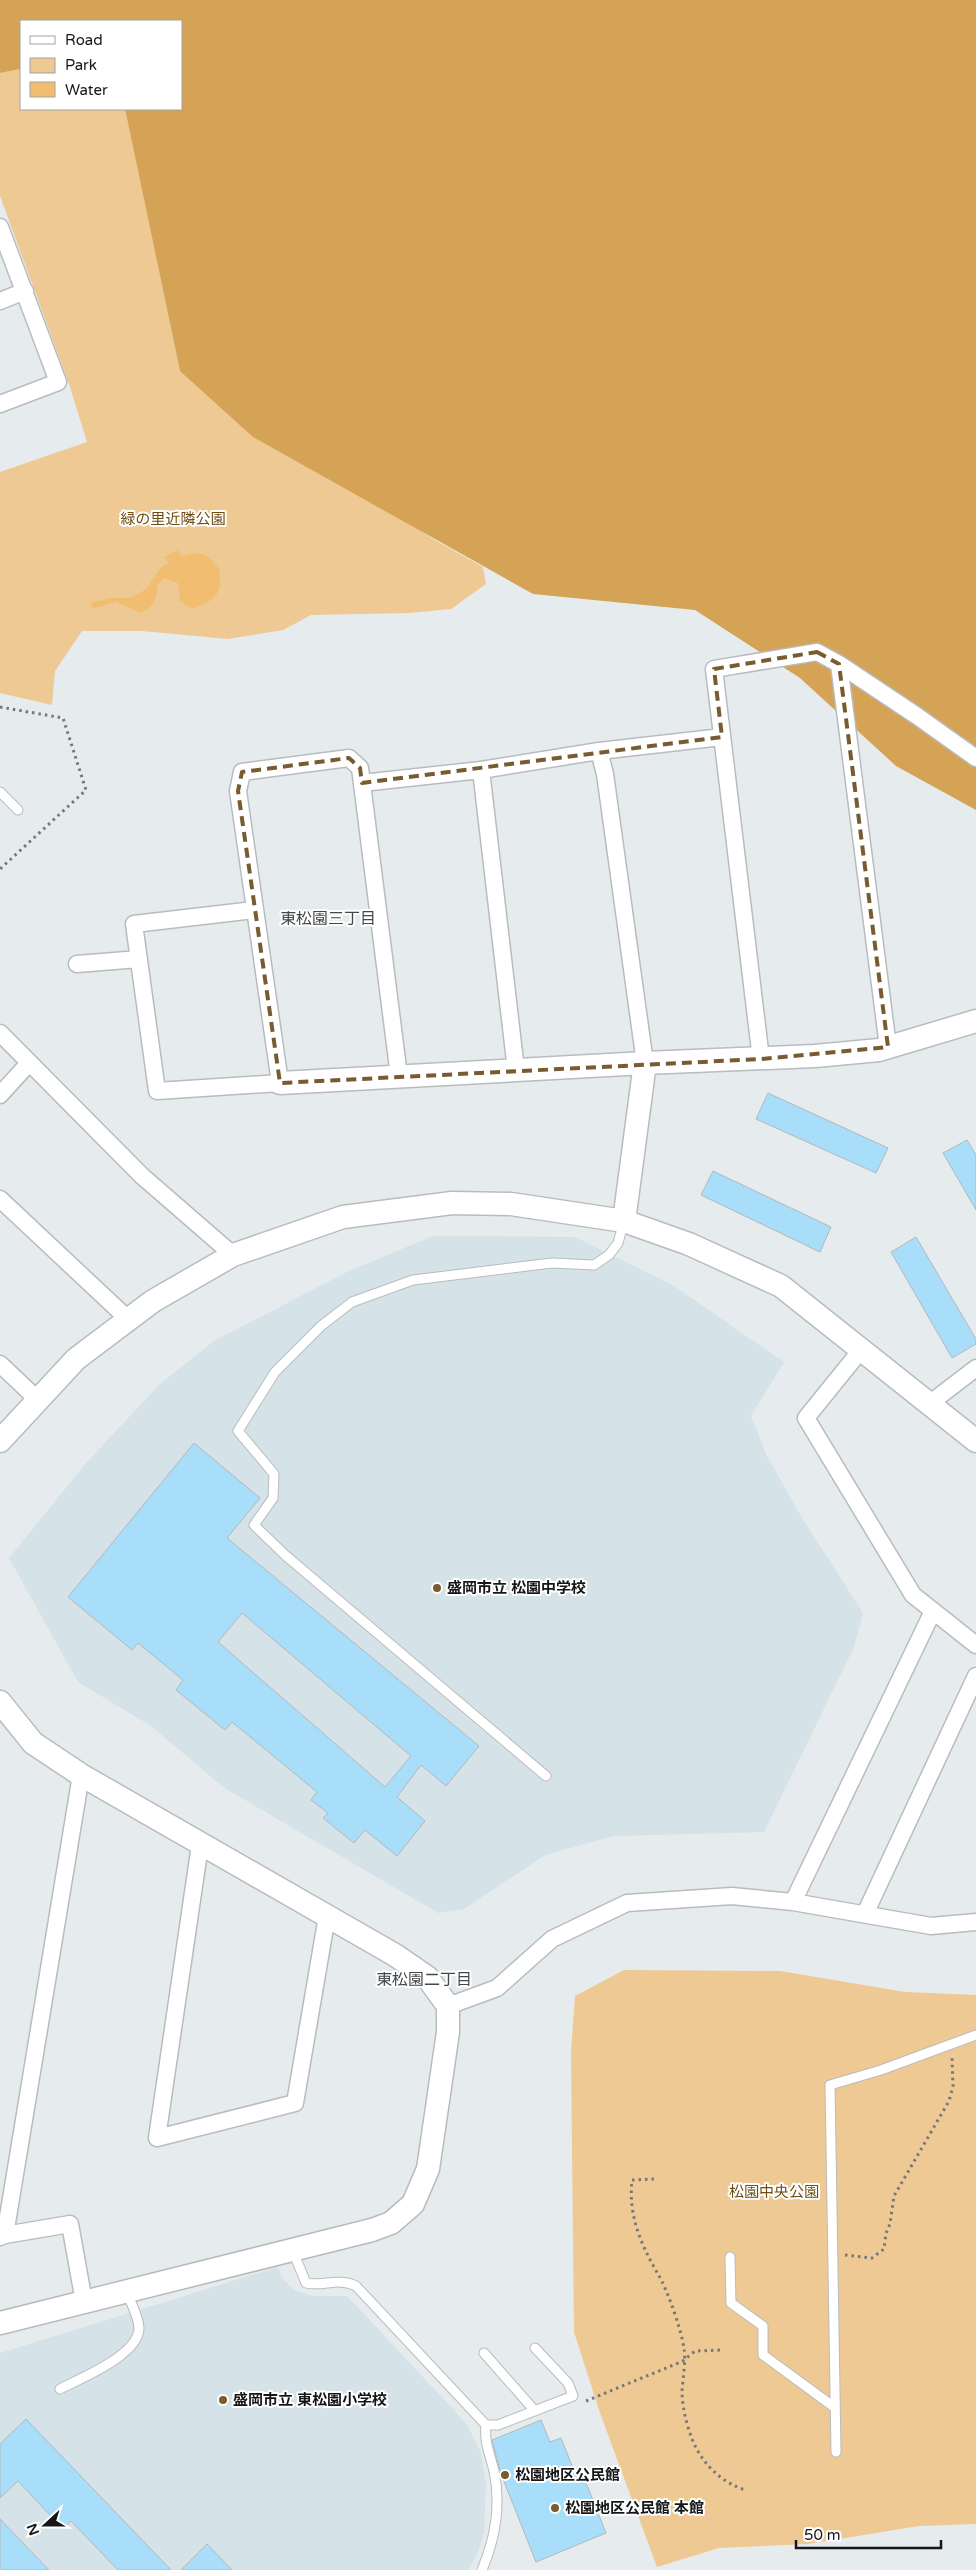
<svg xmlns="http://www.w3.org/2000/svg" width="976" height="2570" viewBox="0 0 976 2570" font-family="'Varela Round','Noto Sans JP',sans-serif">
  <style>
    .built { fill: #d5e2e8 }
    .green { fill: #eec993 }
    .forest { fill: #d4a356 }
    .water { fill: #f1be71 }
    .building { fill: #a9defa; stroke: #b3b8ba; fill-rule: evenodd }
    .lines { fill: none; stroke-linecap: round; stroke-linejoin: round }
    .lane-casing { stroke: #b8bcbf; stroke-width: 11 }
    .street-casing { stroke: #b8bcbf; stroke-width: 19 }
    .secondary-casing { stroke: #b8bcbf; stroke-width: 25 }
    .path { stroke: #747879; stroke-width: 3; stroke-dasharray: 2.5 4; stroke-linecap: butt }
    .lane { stroke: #fff; stroke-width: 9 }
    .street { stroke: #fff; stroke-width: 16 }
    .secondary { stroke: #fff; stroke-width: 22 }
    .marked { fill: none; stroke: #785b2f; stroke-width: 4; stroke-dasharray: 10 6; stroke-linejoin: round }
    .poi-dot { fill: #785b2f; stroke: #fff; stroke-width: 2 }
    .labels { text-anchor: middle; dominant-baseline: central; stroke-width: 4; stroke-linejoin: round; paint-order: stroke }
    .park-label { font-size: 15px; fill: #6e4d12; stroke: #fff }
    .poi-label { font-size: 15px; font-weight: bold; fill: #141617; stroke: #fff; text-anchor: start }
    .neighbourhood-label { font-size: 16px; fill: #44484a; stroke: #fff }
  </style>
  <rect width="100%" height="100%" fill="#e6ebed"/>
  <path class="built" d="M433,1236l142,1 99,49 110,76 -33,54 15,38 33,59 64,100 -9,34 -90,185 -150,4 -69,19 -81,54 -26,4 -215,-126 -72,-61 -73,-44 -69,-124 78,-96 73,-78 54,-43 133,-69z
    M278,2267l4,11 12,12 19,6h34l119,127 15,30 5,31 -2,49 -6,19 -9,18h-469v-217z"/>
  <path class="green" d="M21,69v40h104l55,262 253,168 50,28 3,17 -35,25 -42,4 -98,2 -28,15 -55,9 -86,-8h-60l-27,40 -3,34 -52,-12v-221l87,-30 -18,-58 -69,-188v-123z
    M624,1970l156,1 125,21 71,3v529l-57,2 -111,18 -89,4 -62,19 -57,-154 -26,-81 -3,-280 4,-56z"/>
  <path class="forest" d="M0,0h976v810l-80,-44 -96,-88 -105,-68 -162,-16 -280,-157 -73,-66 -55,-262h56v-88h-160v48l-21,4z"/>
  <path class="water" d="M177,550l4,6c18,-6 27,-3 38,13 5,26 -5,32 -28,40l-11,-8 -2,-18 -14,-5 -7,7c0,15 -3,22 -16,28l-25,-11 -24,7 -1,-6 18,-5h20l7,-3 10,-6 15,-22 8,-4 -5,-6z"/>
  <path class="building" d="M768,1093l120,55 -12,25 -120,-54z
    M967,1140l9,15v55l-33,-57z
    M713,1171l118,56 -11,25 -119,-57z
    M916,1237l60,102v5l-24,14 -61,-106z
    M194,1443l66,55 -33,40 252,208 -33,40 -25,-21 -24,32 28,24 -28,35 -32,-26 -11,13 -31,-25 5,-5 -17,-13 6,-8 -85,-70 -7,8 -49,-40 7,-10 -45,-37 -6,7 -64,-53zM242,1613l169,143 -26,31 -167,-145z
    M26,2419l145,151h-53l-47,-49 -8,8 -45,-48 -18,17v-54z
    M541,2420l9,22 11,-4 18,45 6,-3 21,53 -70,29 -35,-88 -9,-34z
    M0,2519l49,51h-49z
    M207,2544l25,26h-51z"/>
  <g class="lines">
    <defs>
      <path id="lane" d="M0,792l18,18
        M546,1776l-261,-221 -31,-30 19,-27 1,-24 -36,-43 37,-59 46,-46 31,-24 61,-22 139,-17 42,2 15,-10 9,-12 6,-22
        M292,2249l14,34c17,4 33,-6 50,3l130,139h12l75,-29 -5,-13 -33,-35
        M730,2257l1,46 32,23v29l71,52
        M484,2353l51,58
        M60,2389c21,-11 79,-34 79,-61 0,-11 -9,-26 -12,-36
        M836,2452l-6,-367 51,-15 95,-35
        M482,2570c13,-31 19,-66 12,-99 -4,-17 -10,-28 -8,-46"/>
      <path id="street" d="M0,227l58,155 -58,22
        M0,301l25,-10
        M839,664l78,52 59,42
        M599,751l123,-14
        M362,783l119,-13
        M254,910l-120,14 23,167 123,-8 -42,-292 4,-19 107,-14 11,10 39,308
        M77,964l62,-5
        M0,1033l142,143 91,79
        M761,1059l-47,-390 103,-17 22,12 49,383
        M516,1070l-35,-300 118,-19 6,23 40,289
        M0,1095l29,-32
        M0,1199l129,121
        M861,1350l-55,68 107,177 63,50
        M0,1364l38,36
        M929,1404l47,-36
        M200,1845l-43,293 138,-35 32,-187
        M793,1902l140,-291
        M865,1914l111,-238
        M448,2006l49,-18 55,-49 75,-36 105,-7 61,6 138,24 45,-4
        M5,2235l65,-11 14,78
        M0,2237l5,-2 76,-460"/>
      <path id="secondary" d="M280,1083l365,-20 170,-7 64,-6 97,-29
        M624,1221l21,-158
        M0,1441l76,-82 77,-58 80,-46 110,-38 109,-14 59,1 113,17 65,23 92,42 195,155
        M0,1702l33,41 48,32 314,180 32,22 21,29v26l-20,137 -15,35 -22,19 -19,7 -372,93"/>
    </defs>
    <use href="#lane" class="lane-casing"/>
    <use href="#street" class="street-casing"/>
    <use href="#secondary" class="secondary-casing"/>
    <path class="path" d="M0,707l63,11 23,72 -86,79
      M654,2179l-22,1c-4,35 9,65 26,94 9,15 24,57 26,75 2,11 -1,29 -2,42 0,18 7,46 17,62 11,18 26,30 46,37
      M845,2255l27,3 12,-9 2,-16 4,-9 4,-28 55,-95 4,-15 -1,-29
      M586,2401l97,-40 12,-10 27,-1"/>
    <use href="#lane" class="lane"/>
    <use href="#street" class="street"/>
    <use href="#secondary" class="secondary"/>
  </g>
  <path class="marked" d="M817,652l22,12 49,383 -127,12 -481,24 -42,-292 4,-19 107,-14 11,10 2,15 360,-46 -8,-68z"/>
  <g class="poi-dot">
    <circle cx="437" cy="1588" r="5"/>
    <circle cx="223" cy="2400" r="5"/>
    <circle cx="505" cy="2475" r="5"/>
    <circle cx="555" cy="2508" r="5"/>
  </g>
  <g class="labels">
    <g class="park-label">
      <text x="173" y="519">緑の里近隣公園</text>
      <text x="774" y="2192">松園中央公園</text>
    </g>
    <g class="poi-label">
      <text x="447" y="1588">盛岡市立 松園中学校</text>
      <text x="233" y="2400">盛岡市立 東松園小学校</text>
      <text x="515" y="2475">松園地区公民館</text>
      <text x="565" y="2508">松園地区公民館 本館</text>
    </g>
    <g class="neighbourhood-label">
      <text x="328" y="919">東松園三丁目</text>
      <text x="424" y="1980">東松園二丁目</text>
    </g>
  </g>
  <rect x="20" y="20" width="162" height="90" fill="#ffffff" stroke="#a1a2a2"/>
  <rect x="30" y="36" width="25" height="8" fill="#ffffff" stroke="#a1a2a2"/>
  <text x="65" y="45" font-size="15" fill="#141617">Road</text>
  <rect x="30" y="58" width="25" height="15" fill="#eec993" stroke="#a1a2a2"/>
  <text x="65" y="70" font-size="15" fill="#141617">Park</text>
  <rect x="30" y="82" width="25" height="15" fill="#f1be71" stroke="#a1a2a2"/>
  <text x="65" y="95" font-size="15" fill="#141617">Water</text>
  <g transform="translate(45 2525) rotate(249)" stroke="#ffffff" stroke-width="4" paint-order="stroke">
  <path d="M0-4L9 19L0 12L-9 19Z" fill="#141617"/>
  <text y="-8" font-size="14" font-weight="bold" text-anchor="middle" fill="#141617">N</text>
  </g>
  <path d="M796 2540v8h145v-8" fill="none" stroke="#141617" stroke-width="2.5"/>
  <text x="804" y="2540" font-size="15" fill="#141617" stroke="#ffffff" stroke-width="4" paint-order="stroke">50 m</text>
</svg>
